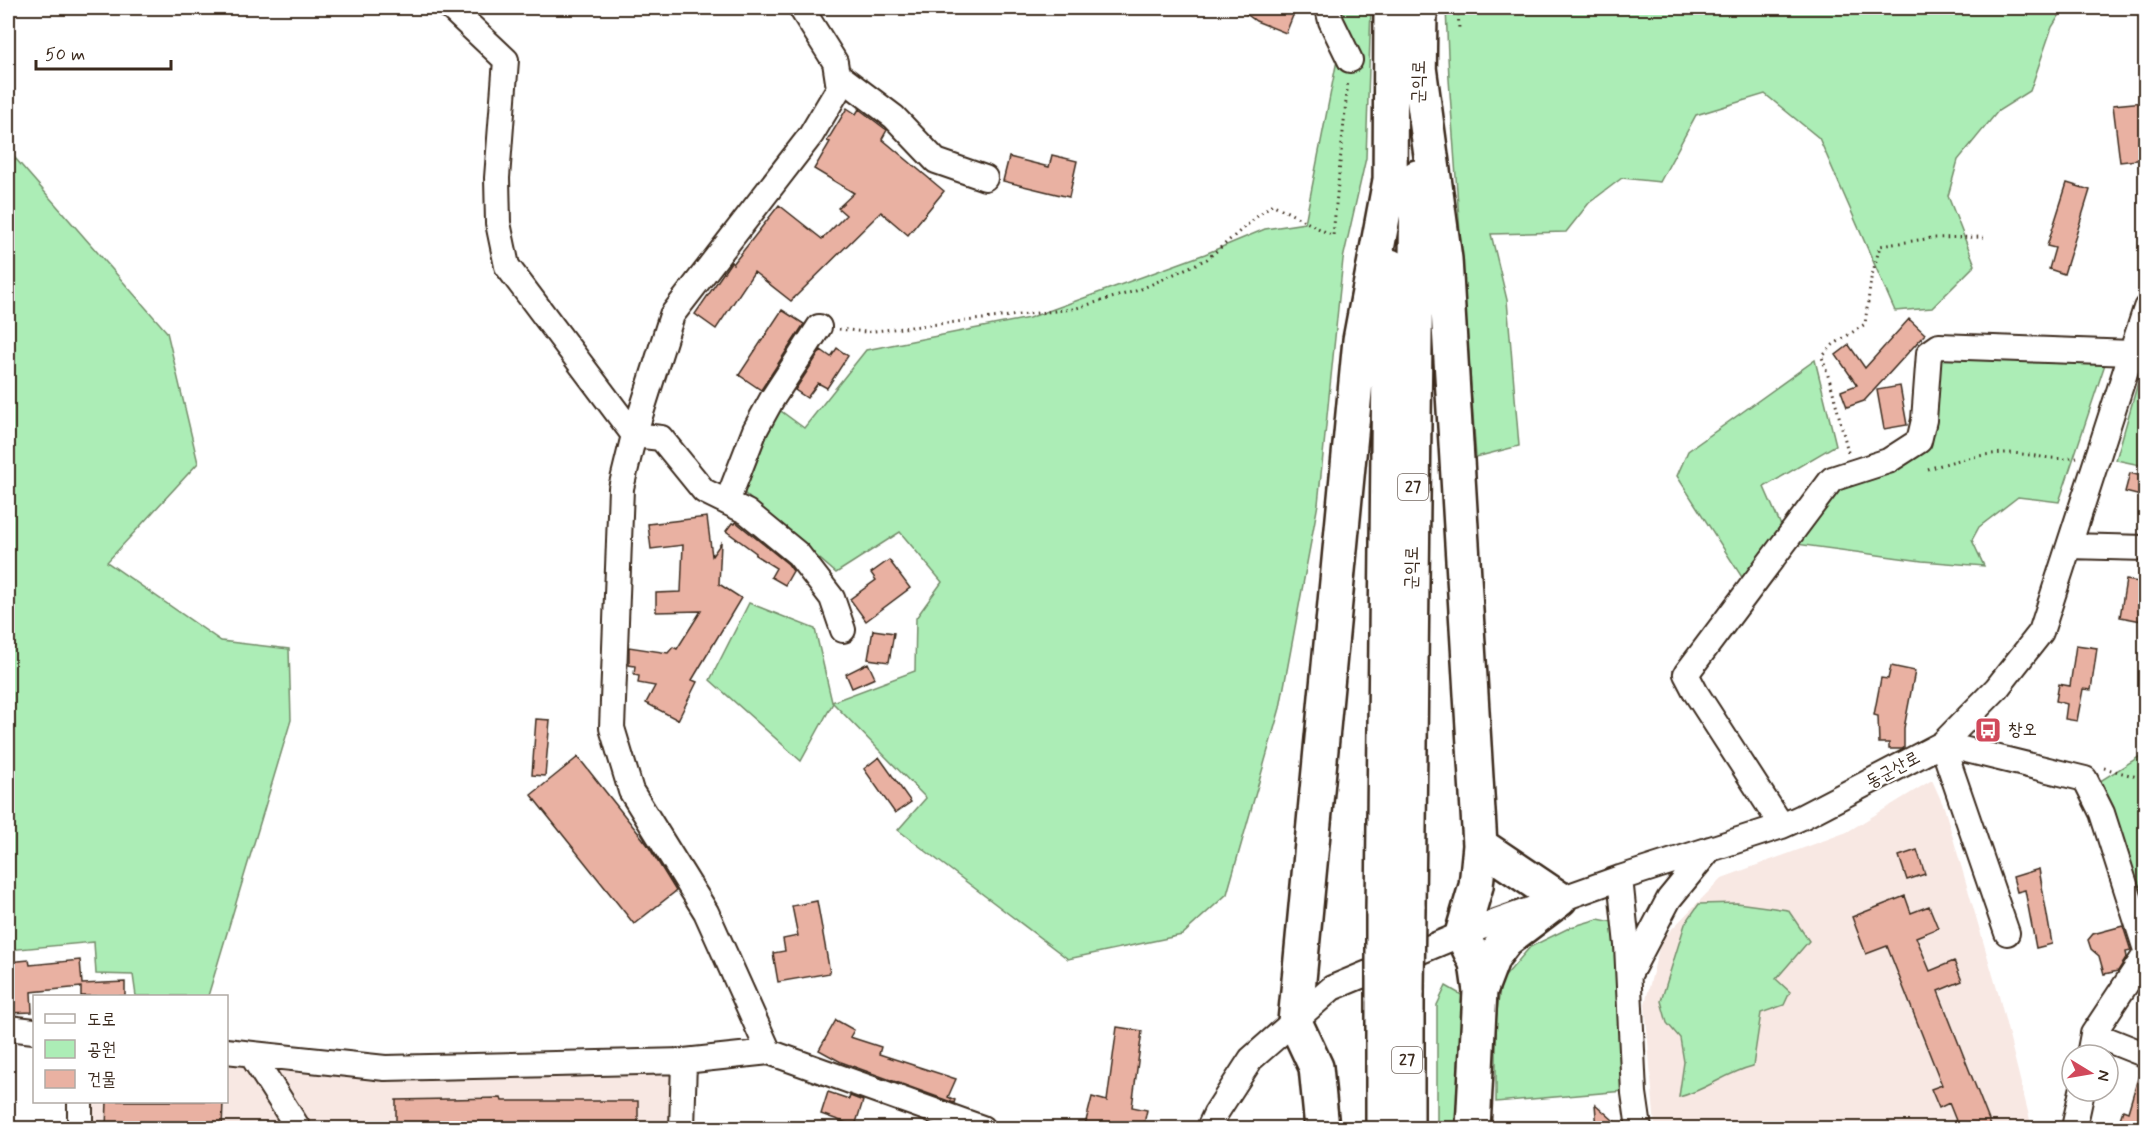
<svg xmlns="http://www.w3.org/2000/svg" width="2153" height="1136" viewBox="0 0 2153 1136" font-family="Mynerve,'Poor Story',sans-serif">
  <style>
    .built { fill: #f8e8e3 }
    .green { fill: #acedb6; stroke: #748c6a; stroke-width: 1.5 }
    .building { fill: #e9b1a2; stroke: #3b2a1e; stroke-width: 1.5 }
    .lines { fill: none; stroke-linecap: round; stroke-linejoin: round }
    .minor-casing { stroke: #3b2a1e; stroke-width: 28 }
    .highway-casing { stroke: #3b2a1e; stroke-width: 38 }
    .path { stroke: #3b2a1e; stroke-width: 3; stroke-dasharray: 1.5 4.5; stroke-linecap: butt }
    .minor { stroke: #fff; stroke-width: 24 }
    .highway { stroke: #fff; stroke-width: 33 }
    .highway-bridge-casing { stroke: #3b2a1e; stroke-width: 38; stroke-linecap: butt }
    .highway-bridge { stroke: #fff; stroke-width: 33 }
    .labels { text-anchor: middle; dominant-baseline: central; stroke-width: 4.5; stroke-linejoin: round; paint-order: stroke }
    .shield { fill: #fff; stroke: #766a62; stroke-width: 1.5 }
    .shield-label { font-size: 16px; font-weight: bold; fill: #3b2a1e }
    .street-label { font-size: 18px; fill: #3b2a1e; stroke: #fff }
    .poi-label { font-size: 18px; fill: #3b2a1e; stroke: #fff; text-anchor: start }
  </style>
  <rect width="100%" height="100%" fill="#fff"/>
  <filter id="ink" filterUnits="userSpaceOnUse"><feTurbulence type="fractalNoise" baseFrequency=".0167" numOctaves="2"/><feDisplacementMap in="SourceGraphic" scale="12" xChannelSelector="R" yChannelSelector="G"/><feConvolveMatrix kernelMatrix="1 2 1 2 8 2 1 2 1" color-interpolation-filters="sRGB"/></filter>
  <g filter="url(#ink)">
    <path class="built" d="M1932,780l12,27 55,189 33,132h-377l-10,-124 16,-64 61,-62 125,-46z
      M227,1066l444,9 -1,53h-579l2,-26h133z"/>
    <path class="green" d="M1332,8h39l-5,150 -23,101 -25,245 -38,204 -53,186 -45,41 -114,24 -170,-129 28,-32 -93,-95 -32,58 -91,-81 39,-77 66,26 17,73 83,-31 1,-53 26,-36 -42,-50 -64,41 -92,-80 34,-84 26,19 62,-78 163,-32 176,-64 60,-25 40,-6 33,-168z
      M1446,8h618l-12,19 -22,64 -32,20 -40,49 -10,36 27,69 -43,43 -37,3 -76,-173 -54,-44 -69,21 -36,67 -38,-4 -33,25 -23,29 -75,2 16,66 12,146 -43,11 -27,-378z
      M8,150l159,182 31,131 -91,99 114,79 68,8 2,71 -83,276h-72l-3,-21 -37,-1 -2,-32 -86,8z
      M1938,354l168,7 -47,141 -41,-5 -39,30 -7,13 12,26 -62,-5 -126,-17 40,-56 90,-44z
      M2145,358v108l-29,-6z
      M1815,360l21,85 -72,42 18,41 -37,54 -68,-106 11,-25z
      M2145,753l1,155 -5,3 -44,-128z
      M1737,903l51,7 21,31 -33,38 14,13 -6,13 -23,8 -8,53c-28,7 -46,24 -74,31l5,-35 -4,-24 -13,-15 -6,-22 24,-77 14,-20z
      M1598,919l15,3 11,169 -128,11v-83l5,-38 29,-34 41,-20z
      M1446,986l26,15 -1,127h-34v-123z"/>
    <path class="building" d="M1238,8h42l14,5 -8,20 -30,-12z
      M2144,102l1,57 -25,3 -7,-57z
      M847,108l9,6 3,-5 25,19 3,2 -5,9 62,52 -36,44 -27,-23 -90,89 -37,-29 -38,57 -21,-15 36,-52 2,2 46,-59 43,34 24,-24 -8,-7 16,-15 -40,-24 16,-27 -3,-1z
      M1052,155l25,6 -8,36 -66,-16 6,-24 40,10z
      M2067,183l23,7 -26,84 -15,-5 6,-21 -8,-2z
      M782,310l22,14 -43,66 -22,-15z
      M1909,319l16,15 -61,67 -17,6 -6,-16 16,-6 -21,-30 13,-10 16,23z
      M837,348l11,8 -21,32 -9,-5 -11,15 -12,-8 26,-40 10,7z
      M1900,386l7,39 -23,4 -7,-39z
      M2130,473l15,4v20l-20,-5z
      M707,517l5,39 9,-13 -2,41 22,14 -49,82 5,2 -19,38 -32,-17 9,-17 -17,-3 1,-7 -5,-1 1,-9 -6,-1v-18l39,6 5,-6 4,2 24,-38 -45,1v-19l25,-1 2,-47 -32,4 -3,-25z
      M736,522l52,42 5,7 -8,14 -14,-8 5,-9 -21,-13 1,-2 -30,-22 6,-8 3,1z
      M889,560l21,28 -44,33 -16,-22 26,-19 -5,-7z
      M2126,580l19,3 -3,38 -22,-4z
      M873,630l21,3 -5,29 -21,-3z
      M2076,645l21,3 -6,42 -8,-1 -6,32 -12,-2 2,-15 -11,-3 3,-17 11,2z
      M868,663l7,15 -23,10 -6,-14z
      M1891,666l24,5 -11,57v20l-2,1h-13v-6h-10l-1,-27 -4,-1 7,-37 7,1z
      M536,719l14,1 -5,56 -13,-1z
      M578,757l69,87 29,47 -42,33 -103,-129z
      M879,757l32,45 -16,11 -31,-44z
      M1917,850l8,24 -18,6 -8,-24z
      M2039,869l13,75 -16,4 -11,-58 -8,2 -4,-15z
      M1905,896l6,17 18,-7 9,22 -22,9 14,34 24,-10 8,20 -24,10 54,137h-33l-10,-25 -10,5 -8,-19 11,-4 -55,-139 -21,8 -14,-37z
      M817,901l13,72 -52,9 -5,-29 12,-2 -2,-12 15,-3 -6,-30z
      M2123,926l8,25 -5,1 1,5 -9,14 -14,3 -5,-18 -8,-7 -3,-9 5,-6z
      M29,960l1,5 50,-5 2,24 43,-2v14h-44v-9l-50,5 1,20 -24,1v-51z
      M836,1020l18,10 -4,7 31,10 -2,7 77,25 -8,18 7,3 -1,3 -113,-41 -22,-12z
      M1117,1027l25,4 -10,76 15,3 -4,18h-44l-14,-3 7,-28 15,4z
      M2141,1068l4,1v59h-28l6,-18 5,2z
      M828,1092l21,7 1,-3 13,5 -8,25 -34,-12z
      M501,1098l1,3h136v27h-242v-28z
      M107,1101h116l-1,27h-116z
      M1595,1104l27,24h-25z"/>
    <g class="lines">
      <defs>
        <path id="minor" d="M451,8l55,52 -9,118 1,45 9,43 127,169 27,3 43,53 43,21 51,42 34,44 11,32
          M801,8l34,54 4,26 -28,47 -139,180 -38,120 -13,53 -9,240 19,63 75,121 63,140 213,76
          M1328,8l3,13 19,39
          M837,74l57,43 42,44 49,17
          M727,502l28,-72 17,-31 47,-72
          M2069,546l77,2
          M1942,744l143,35 17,34 44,137
          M1942,744l65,189
          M1782,826l-86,-133 -10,-19 146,-195 56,-18 31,-20 5,-21 5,-67 10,-7 193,7
          M1620,878l7,67 7,148 5,35
          M1630,973l39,-74 41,-50
          M8,1028l26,3
          M2093,1034l53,21
          M226,1051l159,17 299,-7 85,-9
          M251,1054l47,74
          M2089,1055l4,-21 53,-80
          M80,1128v-26
          M682,1128l2,-67
          M1209,1128l7,-15 35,-54 81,-71 130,-54 158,-56 162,-52 20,-9 140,-73 55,-56 44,-56 105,-324
          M2074,1128l8,-37"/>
        <path id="highway" d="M1419,67l26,192 35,586 -4,41 -14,48 14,29 4,28 -7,137
          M1419,90l1,-82
          M1390,200l1,-192
          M1480,845l80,54 -54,41 -13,17 -13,34
          M1408,907l9,-730
          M1383,915l7,-649
          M1322,1128l-6,-61 -21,-45 65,-682 30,-160
          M1383,1128v-130
          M1407,1128v-137"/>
      </defs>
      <use href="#minor" class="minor-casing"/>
      <use href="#highway" class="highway-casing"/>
      <path class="path" d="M1458,8l1,21
        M839,329l27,3 207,-23 66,-19 68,-31 65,-55 61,32 15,-156
        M1848,452l-16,-64 -10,-31 11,-12 32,-21 6,-45 9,-33 52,-8 52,-1
        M1928,469c25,-8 51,-15 78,-16 25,0 46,9 71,4
        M2104,768l33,9 9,-1"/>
      <use href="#minor" class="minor"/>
      <use href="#highway" class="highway"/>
      <defs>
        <path id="highway-bridge" d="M1383,915v83
          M1407,991l1,-84"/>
      </defs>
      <use href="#highway-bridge" class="highway-bridge-casing"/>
      <use href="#highway-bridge" class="highway-bridge"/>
    </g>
  </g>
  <defs>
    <symbol id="bus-square" viewBox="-11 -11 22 22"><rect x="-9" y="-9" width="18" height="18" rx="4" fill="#d1495b" stroke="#fff"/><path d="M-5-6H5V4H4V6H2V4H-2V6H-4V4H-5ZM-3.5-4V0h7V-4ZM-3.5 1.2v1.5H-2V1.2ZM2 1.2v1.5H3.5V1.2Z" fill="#fff"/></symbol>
  </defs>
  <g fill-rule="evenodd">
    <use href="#bus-square" x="1973" y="715" width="30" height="30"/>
  </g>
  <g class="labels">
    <g class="shield">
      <rect x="1398" y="474" width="30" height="26" rx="4.5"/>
      <rect x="1392" y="1047" width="30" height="26" rx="4.5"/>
    </g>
    <g class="shield-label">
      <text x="1413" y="487">27</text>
      <text x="1407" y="1060">27</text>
    </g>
    <g class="street-label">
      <text transform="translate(1419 82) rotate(-89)">군익로</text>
      <text transform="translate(1412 568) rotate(-89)">군익로</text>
      <text transform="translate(1893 770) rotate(-28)">동군산로</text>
    </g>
    <g class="poi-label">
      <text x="2008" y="730">창오</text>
    </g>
  </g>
  <rect width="2153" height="1136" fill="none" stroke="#fff" stroke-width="30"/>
  <rect x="15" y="15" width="2123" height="1106" fill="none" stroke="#3b2a1e" stroke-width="2" filter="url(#ink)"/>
  <rect x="33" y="995" width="195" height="108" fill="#ffffff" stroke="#b1aaa5" stroke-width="1.5"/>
  <rect x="45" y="1014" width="30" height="9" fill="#ffffff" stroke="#b1aaa5" stroke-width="1.5"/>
  <text x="87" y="1025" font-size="18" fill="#3b2a1e">도로</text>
  <rect x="45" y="1040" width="30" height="18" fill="#acedb6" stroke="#b1aaa5" stroke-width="1.5"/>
  <text x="87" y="1055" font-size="18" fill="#3b2a1e">공원</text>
  <rect x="45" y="1070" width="30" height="18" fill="#e9b1a2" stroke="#b1aaa5" stroke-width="1.5"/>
  <text x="87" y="1085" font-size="18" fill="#3b2a1e">건물</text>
  <g transform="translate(2090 1073) rotate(101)"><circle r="28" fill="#ffffff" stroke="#b1aaa5" stroke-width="1.5"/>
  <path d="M0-4.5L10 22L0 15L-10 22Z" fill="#d1495b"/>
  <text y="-9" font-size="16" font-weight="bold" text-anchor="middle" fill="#3b2a1e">N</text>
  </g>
  <path d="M36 60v9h135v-9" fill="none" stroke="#3b2a1e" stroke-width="3"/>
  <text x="45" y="60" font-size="18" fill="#3b2a1e" stroke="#ffffff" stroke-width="4.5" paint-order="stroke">50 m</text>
</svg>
